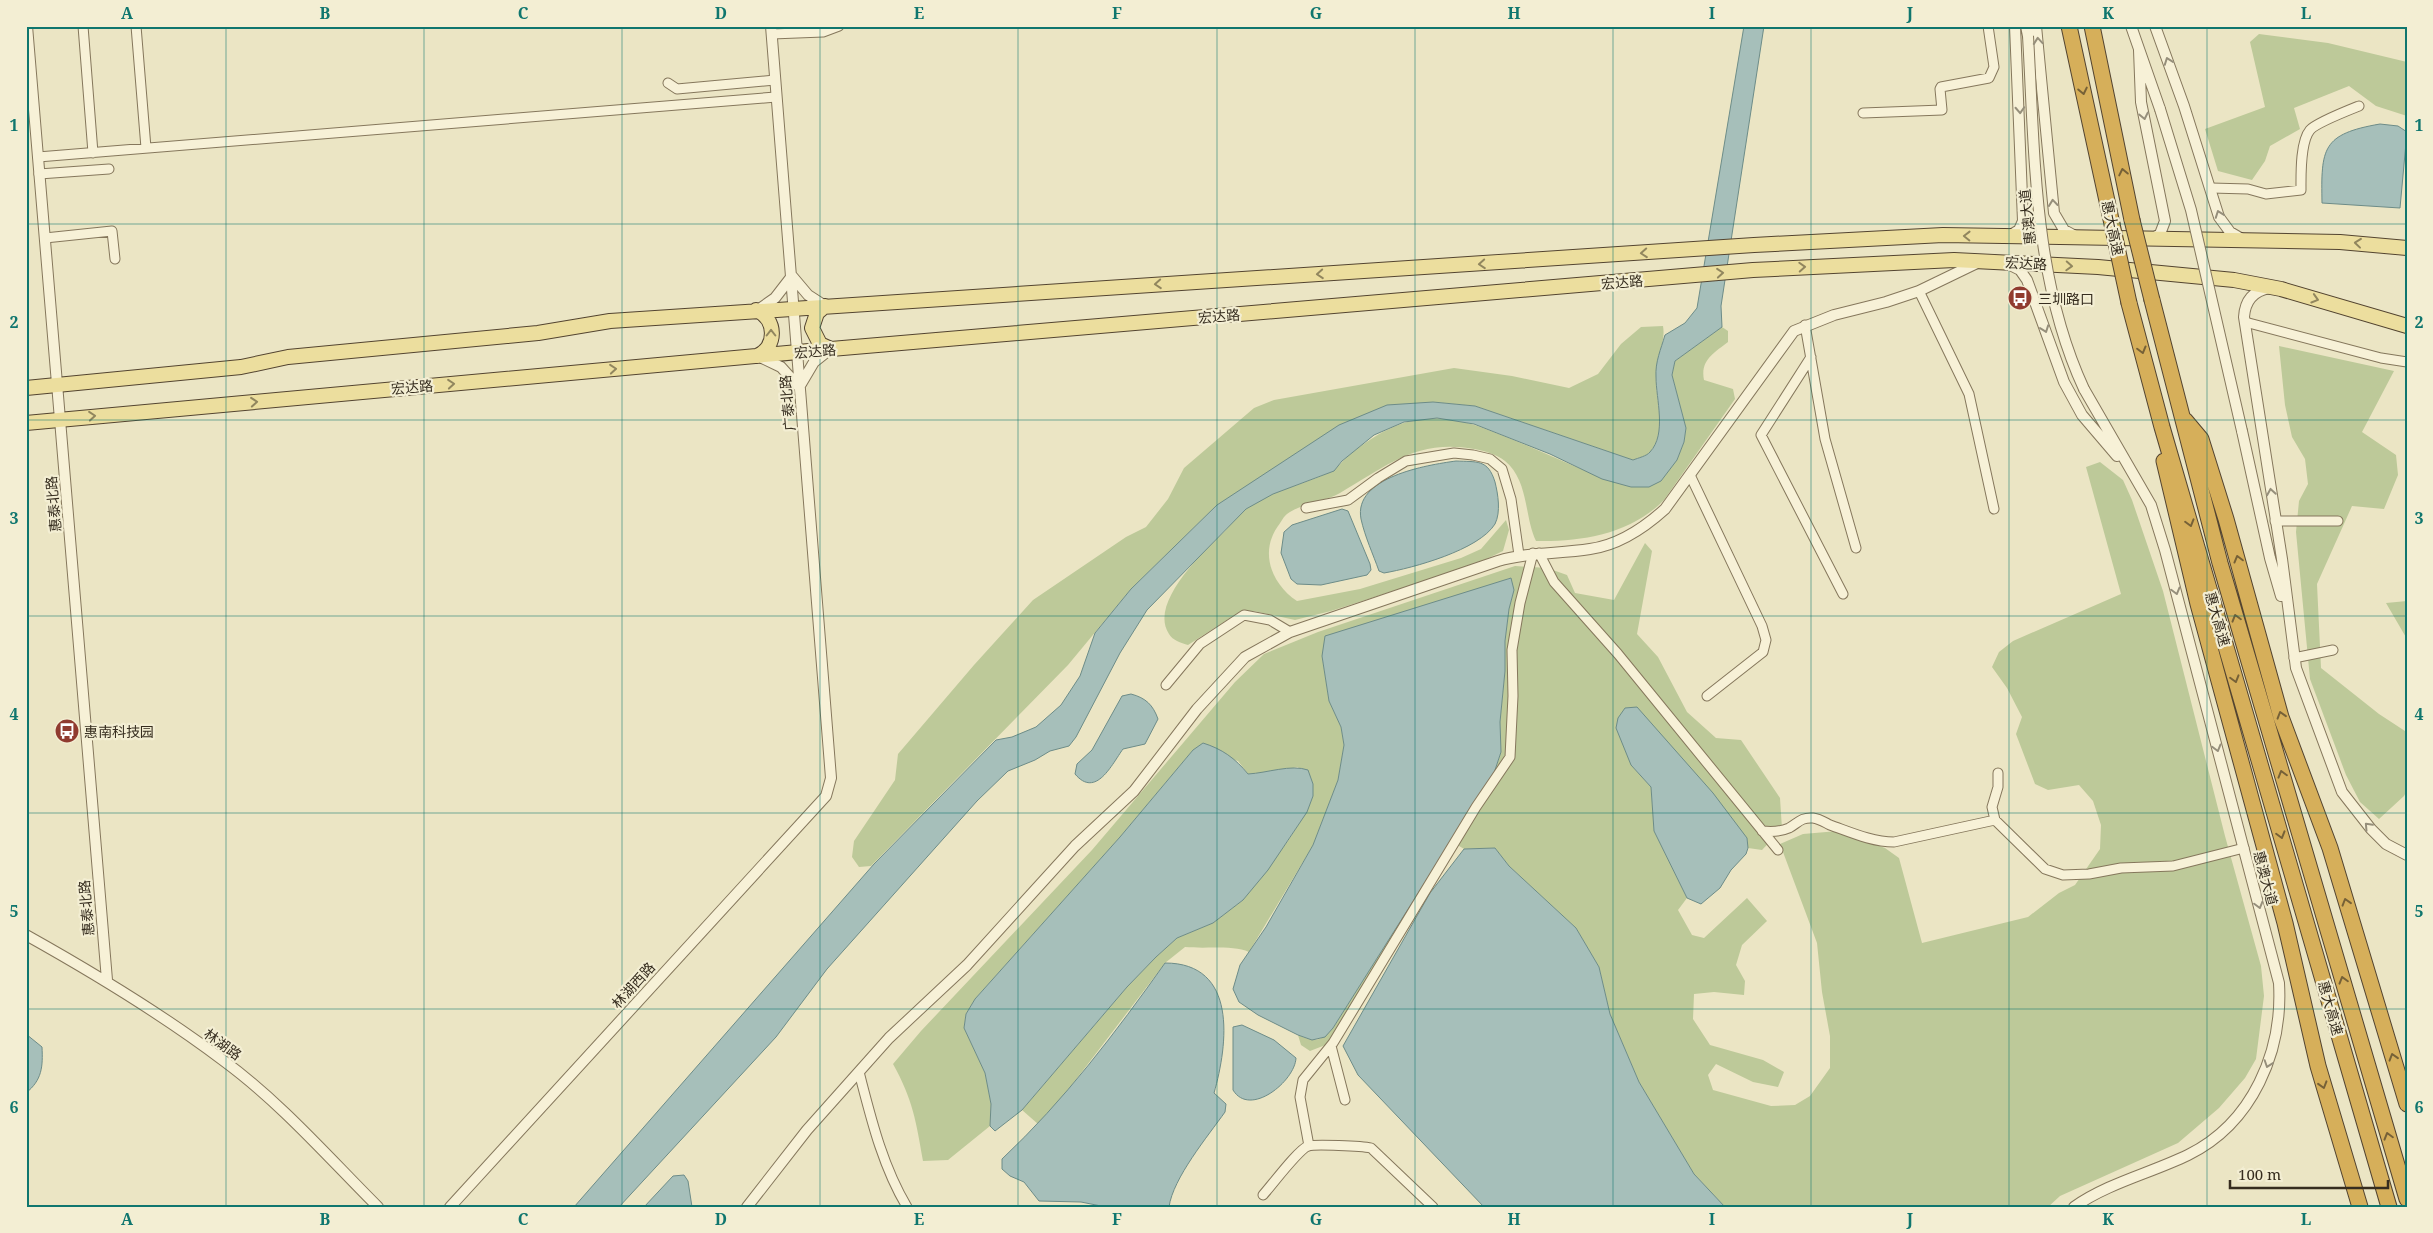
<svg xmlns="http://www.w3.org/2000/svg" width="2433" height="1233" viewBox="0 0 2433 1233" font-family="'Noto Serif','Noto Sans SC',serif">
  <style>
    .green { fill: #bdc999 }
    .water { fill: #a6bfba; stroke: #6d8c88 }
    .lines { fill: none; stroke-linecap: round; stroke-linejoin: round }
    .minor-casing { stroke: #85775c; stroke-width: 11 }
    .tertiary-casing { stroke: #85775c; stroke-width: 12 }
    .primary-casing { stroke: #534430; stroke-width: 16 }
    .motorway-casing { stroke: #534430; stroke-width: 17 }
    .minor { stroke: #f7f1d7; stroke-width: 9 }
    .tertiary { stroke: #f7f1d7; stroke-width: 10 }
    .primary { stroke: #ecde9e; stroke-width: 14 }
    .motorway { stroke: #d6af5a; stroke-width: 15 }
    .tertiary-bridge-casing { stroke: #85775c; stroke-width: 12; stroke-linecap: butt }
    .motorway-bridge-casing { stroke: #534430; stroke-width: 17; stroke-linecap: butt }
    .tertiary-bridge { stroke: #f7f1d7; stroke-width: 10 }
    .motorway-bridge { stroke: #d6af5a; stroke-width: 15 }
    .oneway { stroke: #968f7b }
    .oneway2 { stroke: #766137 }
    .oneway3 { stroke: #91865e }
    .grid { fill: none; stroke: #0f766e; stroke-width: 1; stroke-opacity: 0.55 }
    .labels { text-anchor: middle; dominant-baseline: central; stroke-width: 4.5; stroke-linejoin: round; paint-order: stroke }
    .street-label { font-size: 14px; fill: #362d1f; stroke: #f3eed3 }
    .poi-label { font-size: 14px; fill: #362d1f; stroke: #f3eed3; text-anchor: start }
    .neatline { fill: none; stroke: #0f766e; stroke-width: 2 }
    .grid-label { font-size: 16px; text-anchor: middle; font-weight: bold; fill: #0f766e }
  </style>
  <rect width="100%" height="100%" fill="#ebe5c4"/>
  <path class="green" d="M2259,34l69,9 79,19v54l-31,-10 -27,-20 -55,22 6,21 -30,17 -5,15 -13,19 -34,-9 -13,-42 60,-22 -15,-65z
    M1663,326c3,17 -7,32 -7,50 -1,23 12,56 -6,76 -3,4 -12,6 -17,8l-158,-54 -42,-4 -216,103 -86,84 -63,76 -197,201 -12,1 -7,-10 2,-16 41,-61 3,-26 76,-89 59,-65 93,-63 20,-10 22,-28 16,-31 70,-60 20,-8 180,-32 58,8 57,12 29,-14 23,-30 20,-17z
    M1722,327l6,4v11c-14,11 -28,18 -24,38l29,9 2,10 -71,101c-33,34 -83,42 -128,41 -12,-25 -7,-60 -31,-80 -9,-7 -20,-10 -31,-12 -58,-10 -87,17 -134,44 -16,9 -38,10 -53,21 -3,2 -6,8 -9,12 -19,27 -6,58 19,75l63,-12 101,-31 20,-9 25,-29 3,10 -6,21 -29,14 -143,46 -36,9 -41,-9h-13l-53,34c-7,-2 -16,-5 -19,-11 -21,-31 36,-84 56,-103 6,-7 13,-16 21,-22 24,-19 59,-24 86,-38 6,-3 11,-11 16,-15 26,-21 53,-38 88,-38 22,0 45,9 65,17 44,17 85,39 130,52l46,-27 7,-18 2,-14 -14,-53 3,-14z
    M2279,346l115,25 -32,61 34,23 2,20 -14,34 -32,-3 -35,78 4,84 58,46 26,17 2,-3v62l-3,6 -25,23 -19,-17 -14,-27 -36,-96 -14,-147 3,-31 9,-17 -3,-25 -13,-22 -7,-32z
    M2100,462l23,18 9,20 31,91 62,245 36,130 3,30 -8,63 -11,19 -26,30 -41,35 -118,53 -12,11h-323l-31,-33 -55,-92 -29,-68 -11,-47 -23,-39 -67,-62 -14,-18 -31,1 -8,-5 -128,200 -18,7 -9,-6 -3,-10c17,7 23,7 35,-7l161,-255 7,-21 -1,-30 5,-51v-30l4,-32 5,-19 -4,-12 -188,78 7,45 12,26 3,18 -6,35 -25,65 -64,107c-16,-7 -44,-3 -64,-5l-20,16 -100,131 -27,30 -16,-14 105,-123 29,-30 21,-19 36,-15 30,-23 45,-59 19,-30 6,-15 -15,-29 -31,6 -19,1 -10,-13 -45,-11 -73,87 -145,162 -9,15 -2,14 21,45 6,31 -1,22 -42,34 -25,1c-7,-40 -10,-61 -30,-97l28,-33 171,-181 143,-168 29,-28 54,-22 197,-66 32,2 20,7 8,18 39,7 31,-57 7,8 -15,83 21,23 29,55 29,26 25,2 39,58 2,31 -20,21 -14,-2 -1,-10 -116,-73 20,22 3,44 33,67 -9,12 14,25 12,3 43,-40 20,23 -25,24 -6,20 9,16 -1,14 -30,-3 -20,2 -1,25 17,26 53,15 21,12 -6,15 -25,-5 -37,-18 -8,11 5,15 58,16 24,-1 15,-9 20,-28v-32l-8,-44 -5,-49 -37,-99 23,-10 35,-3 47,17 14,10 23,85 106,-26 31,-24 16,-8 25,-36 1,-24 -8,-24 -14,-16 -31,5 -13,-6 -19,-50 6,-17 -15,-29 -15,-21 7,-15 14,-11 108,-47 -35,-127z
    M2407,601v38l-21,-36z"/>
  <path class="water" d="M1744,26h20l-43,280 1,21 -47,34 -3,14 14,53 -2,14 -7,18 -16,21 -12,6h-18l-29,-8 -52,-25 -76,-30 -37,-6 -33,4 -30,13 -32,26 -8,10 -61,23 -27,15 -99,101 -27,43 -44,84 -7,9 -19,5 -15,9 -27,11 -31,30 -150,168 -51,68 -157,170h-45l300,-343 122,-124 16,-3 24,-10 25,-22 19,-29 15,-43 36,-44 86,-84 122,-80 48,-20 46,-3 42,4 158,54c5,-2 14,-4 17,-8 17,-18 6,-53 6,-75 -1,-15 5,-28 9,-42l20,-12 12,-15z
    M2380,124l18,2 9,6 -7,76 -78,-5c-1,-55 0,-69 58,-79z
    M1456,461c21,1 32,-2 39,21 3,12 6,30 0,42 -16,26 -82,44 -111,49l-5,-2c-6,-17 -14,-34 -18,-52 -8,-42 66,-54 95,-58z
    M1342,509l6,2 22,53 1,6 -4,5 -46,10 -24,-1 -6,-5 -10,-26 3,-21 8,-7z
    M1511,578l3,12 -5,19 -4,32v30l-5,51 1,30 -7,21 -161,255 -8,9 -13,3 -14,-5 -40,-20 -19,-13 -6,-13 7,-24 26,-38 47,-82 25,-65 6,-35 -3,-18 -12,-26 -7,-45 3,-20z
    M1131,694c15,4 22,11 27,25l-13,25 -22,5c-11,15 -27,50 -48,25l2,-10 15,-14 30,-54z
    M1637,707l76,86 34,45 1,10 -2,6 -15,16 -11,18 -19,16 -14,-6 -33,-67 -3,-44 -20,-22 -15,-37 2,-10 7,-10z
    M1203,743c19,6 32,15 45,31 19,-1 43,-10 60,-4l5,14v12l-6,16 -39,58 -25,30 -30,23 -36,15 -21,19 -29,30 -105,123 -27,21 -5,-5 1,-22 -6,-31 -21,-45 2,-14 9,-15 145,-162 73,-87z
    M1495,848l14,18 67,62 23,39 11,47 29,68 55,92 31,33h-241l-126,-132 -15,-29 87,-153 34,-44z
    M1165,963c73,0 63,81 49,130l12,11 -1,8c-17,24 -52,66 -56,95h-63l-25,-5 -42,-1 -15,-19 -14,-6 -8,-7v-10c62,-58 114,-127 163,-196z
    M1242,1025l32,15 22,18c-1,23 -46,60 -63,32v-63z
    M26,1034l16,13c1,20 0,33 -16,46z
    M684,1175l4,6 4,26h-48l29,-31z"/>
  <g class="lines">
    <defs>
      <path id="minor" d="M83,26l10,127
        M136,26l10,122
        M772,34l51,-2 16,-6
        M668,83l9,6 98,-9
        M1863,113l79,-3 -2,-21 1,-2 48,-9 5,-11 -6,-41
        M38,157l738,-60
        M39,174l70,-5
        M2211,188l37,1 18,5 35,-4c0,-15 -1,-48 9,-60 6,-7 39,-20 49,-24
        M45,238l67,-7 3,28
        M1919,291l50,103 25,115
        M2245,322l136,36 26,4
        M1805,325l20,114 31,109
        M1811,357l-50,78 82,159
        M1690,475l72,151 4,14 -3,12 -56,44
        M1306,508l42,-8 30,-22 28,-17 48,-8 19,2 17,4 12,10 9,30 8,56
        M2275,521h63
        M1539,553l15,29 64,72 160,196
        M2294,658l39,-8
        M1166,685l34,-41 44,-29 26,5 20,12
        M1998,773v14l-6,20 3,13 50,49 18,6 26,-1 32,-6 52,-2 71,-18
        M1762,831c9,1 18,1 27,-3 9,-5 12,-11 24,-10 7,1 11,4 17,7 20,7 42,17 64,17l101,-22
        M1331,1046l14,54
        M859,1072c12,46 23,93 48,135
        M1309,1146l-9,-49 3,-17 30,-37 143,-236 34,-50 3,-61 -1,-46 8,-47 13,-50
        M1263,1195c9,-10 35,-45 45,-49 7,-2 54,0 63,2l62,59"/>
      <path id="tertiary" d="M27,26l80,954
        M2026,26l2,10
        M2036,26l18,187 10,17 13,7
        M2131,26l29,83
        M2155,26l29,80 35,111 11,15 12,7
        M2139,50l2,52 24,119 -5,13 -9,5
        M2009,236l10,-6 4,-9 -8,-195
        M2008,264l12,6 7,10 37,102 18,33 35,41
        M2269,288c-16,3 -24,13 -25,29l38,242 14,109 46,124 29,37 15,15 21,11
        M758,310l17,-12 17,-22 16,19 17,11
        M760,357l21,10 18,20
        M801,384l13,-22 15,-12
        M2242,431l28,127 11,38
        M26,935c68,38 136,79 198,126 57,42 104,96 154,146
        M450,1207l376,-411 5,-18 -60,-752
        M747,1207l60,-77 82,-92 78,-73 108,-119 59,-55 63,-82 48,-52 45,-25 208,-71c30,-9 61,-7 92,-12 29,-4 54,-21 75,-40l129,-178 40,-16 52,-13 33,-11 60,-29
        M2074,1207c34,-24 77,-34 114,-52 65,-32 95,-104 91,-172l-114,-433 -14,-45 -67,-116"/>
      <path id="primary" d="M825,306l-8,7 -5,15 8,16 11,5
        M756,310c21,9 21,37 1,46
        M26,388l215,-21 47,-10 250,-24 72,-12 1144,-76 189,-10 397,7 67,6
        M26,423l805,-74 922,-79 201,-10 144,7 136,13 47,9 126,37"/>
      <path id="motorway" d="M2069,26l43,198
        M2092,26l40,194
        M2152,300l68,263 187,636
        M2129,303l33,124 227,780
        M2185,420l16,19 25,80 55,198 49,131 77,256
        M2164,461l34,143 87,319 33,143 42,141"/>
    </defs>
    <use href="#minor" class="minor-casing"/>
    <use href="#tertiary" class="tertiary-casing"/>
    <use href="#primary" class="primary-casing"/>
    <use href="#motorway" class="motorway-casing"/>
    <use href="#minor" class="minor"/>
    <use href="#tertiary" class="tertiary"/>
    <use href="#primary" class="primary"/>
    <use href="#motorway" class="motorway"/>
    <defs>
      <path id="tertiary-bridge" d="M2028,36c7,119 5,243 56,353
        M2160,109l31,101 51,221"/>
      <path id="motorway-bridge" d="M2132,220l20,80
        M2112,224l17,79"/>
    </defs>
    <use href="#tertiary-bridge" class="tertiary-bridge-casing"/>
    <use href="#motorway-bridge" class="motorway-bridge-casing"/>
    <use href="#tertiary-bridge" class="tertiary-bridge"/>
    <use href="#motorway-bridge" class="motorway-bridge"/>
  </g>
  <defs><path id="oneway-chevron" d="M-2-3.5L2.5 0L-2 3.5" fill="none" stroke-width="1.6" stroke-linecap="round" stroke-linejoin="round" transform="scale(1.25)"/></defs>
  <g class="oneway">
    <use href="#oneway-chevron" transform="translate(2038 41) rotate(-95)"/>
    <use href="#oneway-chevron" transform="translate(2168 61) rotate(-110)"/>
    <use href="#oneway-chevron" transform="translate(2020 110) rotate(87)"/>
    <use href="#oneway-chevron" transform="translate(2144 116) rotate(78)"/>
    <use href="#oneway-chevron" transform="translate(2053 203) rotate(-96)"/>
    <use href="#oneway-chevron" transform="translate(2219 214) rotate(-110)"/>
    <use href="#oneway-chevron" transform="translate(2045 329) rotate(70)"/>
    <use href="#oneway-chevron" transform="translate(2271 492) rotate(-99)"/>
    <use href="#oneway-chevron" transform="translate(2176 591) rotate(75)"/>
    <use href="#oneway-chevron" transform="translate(2217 748) rotate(75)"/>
    <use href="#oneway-chevron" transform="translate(2368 826) rotate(-133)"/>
    <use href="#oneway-chevron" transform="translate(2259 905) rotate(75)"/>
    <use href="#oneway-chevron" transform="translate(2268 1064) rotate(109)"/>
  </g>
  <g class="oneway2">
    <use href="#oneway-chevron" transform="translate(2083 91) rotate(78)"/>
    <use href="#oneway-chevron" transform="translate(2123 172) rotate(-102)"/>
    <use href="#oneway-chevron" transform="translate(2142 350) rotate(75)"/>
    <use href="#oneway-chevron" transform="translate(2190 523) rotate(74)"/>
    <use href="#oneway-chevron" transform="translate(2238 559) rotate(-105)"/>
    <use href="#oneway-chevron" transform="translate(2236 618) rotate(-106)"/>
    <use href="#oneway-chevron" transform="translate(2235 679) rotate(74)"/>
    <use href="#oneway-chevron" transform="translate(2281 715) rotate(-107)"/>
    <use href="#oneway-chevron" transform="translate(2282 774) rotate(-106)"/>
    <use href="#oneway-chevron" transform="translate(2281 835) rotate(74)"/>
    <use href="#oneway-chevron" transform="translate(2346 902) rotate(-107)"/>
    <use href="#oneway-chevron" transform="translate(2343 980) rotate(-106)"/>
    <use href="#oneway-chevron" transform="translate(2393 1057) rotate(-107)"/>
    <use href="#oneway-chevron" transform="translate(2323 1085) rotate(73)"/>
    <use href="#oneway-chevron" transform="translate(2388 1136) rotate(-106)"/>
  </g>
  <g class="oneway3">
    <use href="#oneway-chevron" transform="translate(1967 236) rotate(-179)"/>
    <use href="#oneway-chevron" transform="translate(2358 243) rotate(-174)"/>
    <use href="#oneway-chevron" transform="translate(1644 253) rotate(176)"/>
    <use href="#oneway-chevron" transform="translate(1482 264) rotate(176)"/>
    <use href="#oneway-chevron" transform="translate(2069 266) rotate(3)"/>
    <use href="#oneway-chevron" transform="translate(1802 267) rotate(-3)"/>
    <use href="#oneway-chevron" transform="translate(1720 273) rotate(-5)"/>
    <use href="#oneway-chevron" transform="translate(1320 274) rotate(176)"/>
    <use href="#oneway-chevron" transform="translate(1158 284) rotate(176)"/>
    <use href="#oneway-chevron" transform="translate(2315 299) rotate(17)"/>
    <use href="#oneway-chevron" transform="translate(771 333) rotate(-90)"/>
    <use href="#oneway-chevron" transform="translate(613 369) rotate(-5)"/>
    <use href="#oneway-chevron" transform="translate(451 384) rotate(-5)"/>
    <use href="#oneway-chevron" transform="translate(254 402) rotate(-5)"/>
    <use href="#oneway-chevron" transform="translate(92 416) rotate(-5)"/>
  </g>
  <path class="grid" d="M226,26v1181M424,26v1181M622,26v1181M820,26v1181M1018,26v1181M1217,26v1181M1415,26v1181M1613,26v1181M1811,26v1181M2009,26v1181M2207,26v1181M26,224h2381M26,420h2381M26,616h2381M26,813h2381M26,1009h2381"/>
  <defs>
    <symbol id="bus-disc" viewBox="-11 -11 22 22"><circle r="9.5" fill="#903b2f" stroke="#f3eed3"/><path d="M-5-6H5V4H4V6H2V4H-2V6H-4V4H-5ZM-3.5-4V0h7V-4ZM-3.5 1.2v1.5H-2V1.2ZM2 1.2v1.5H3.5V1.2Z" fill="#fff"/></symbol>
  </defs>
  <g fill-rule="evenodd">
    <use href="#bus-disc" x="2006" y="284" width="28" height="28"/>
    <use href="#bus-disc" x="53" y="717" width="28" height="28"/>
  </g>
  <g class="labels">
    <g class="street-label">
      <text transform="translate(2027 217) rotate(-96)">惠澳大道</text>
      <text transform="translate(2113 228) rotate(78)">惠大高速</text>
      <text transform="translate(2026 263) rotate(3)">宏达路</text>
      <text transform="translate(1622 282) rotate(-5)">宏达路</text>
      <text transform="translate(1219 316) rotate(-5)">宏达路</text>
      <text transform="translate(815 351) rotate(-5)">宏达路</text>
      <text transform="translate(412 387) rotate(-5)">宏达路</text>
      <text transform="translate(787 403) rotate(-95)">广泰北路</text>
      <text transform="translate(53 504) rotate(-95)">惠泰北路</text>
      <text transform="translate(2218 619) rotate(74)">惠大高速</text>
      <text transform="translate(2266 878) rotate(75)">惠澳大道</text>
      <text transform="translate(86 908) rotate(-95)">惠泰北路</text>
      <text transform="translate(633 985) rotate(-48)">林湖西路</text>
      <text transform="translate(2331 1008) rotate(74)">惠大高速</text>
      <text transform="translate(223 1044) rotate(36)">林湖路</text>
    </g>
    <g class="poi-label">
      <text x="2038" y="298">三圳路口</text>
      <text x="84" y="731">惠南科技园</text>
    </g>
  </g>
  <rect width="2433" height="1233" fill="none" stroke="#f3eed3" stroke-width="55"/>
  <path d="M2230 1180v8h158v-8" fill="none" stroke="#362d1f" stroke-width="2.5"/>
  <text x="2238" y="1180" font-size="15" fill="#362d1f" stroke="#f3eed3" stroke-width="4" paint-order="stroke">100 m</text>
  <rect x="28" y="28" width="2378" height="1178" class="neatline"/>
  <g class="grid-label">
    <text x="127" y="19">A</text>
    <text x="325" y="19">B</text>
    <text x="523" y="19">C</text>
    <text x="721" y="19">D</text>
    <text x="919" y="19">E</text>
    <text x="1117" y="19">F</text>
    <text x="1316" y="19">G</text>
    <text x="1514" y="19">H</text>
    <text x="1712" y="19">I</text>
    <text x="1910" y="19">J</text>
    <text x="2108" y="19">K</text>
    <text x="2306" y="19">L</text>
    <text x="14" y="131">1</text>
    <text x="2419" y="131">1</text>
    <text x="14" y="328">2</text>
    <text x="2419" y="328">2</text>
    <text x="14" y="524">3</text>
    <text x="2419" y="524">3</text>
    <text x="14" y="720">4</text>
    <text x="2419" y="720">4</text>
    <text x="14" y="917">5</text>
    <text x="2419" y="917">5</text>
    <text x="14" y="1113">6</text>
    <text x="2419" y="1113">6</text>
    <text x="127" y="1225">A</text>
    <text x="325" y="1225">B</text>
    <text x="523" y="1225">C</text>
    <text x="721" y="1225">D</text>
    <text x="919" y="1225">E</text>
    <text x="1117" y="1225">F</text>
    <text x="1316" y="1225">G</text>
    <text x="1514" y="1225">H</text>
    <text x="1712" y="1225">I</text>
    <text x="1910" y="1225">J</text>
    <text x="2108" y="1225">K</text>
    <text x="2306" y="1225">L</text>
  </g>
</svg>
